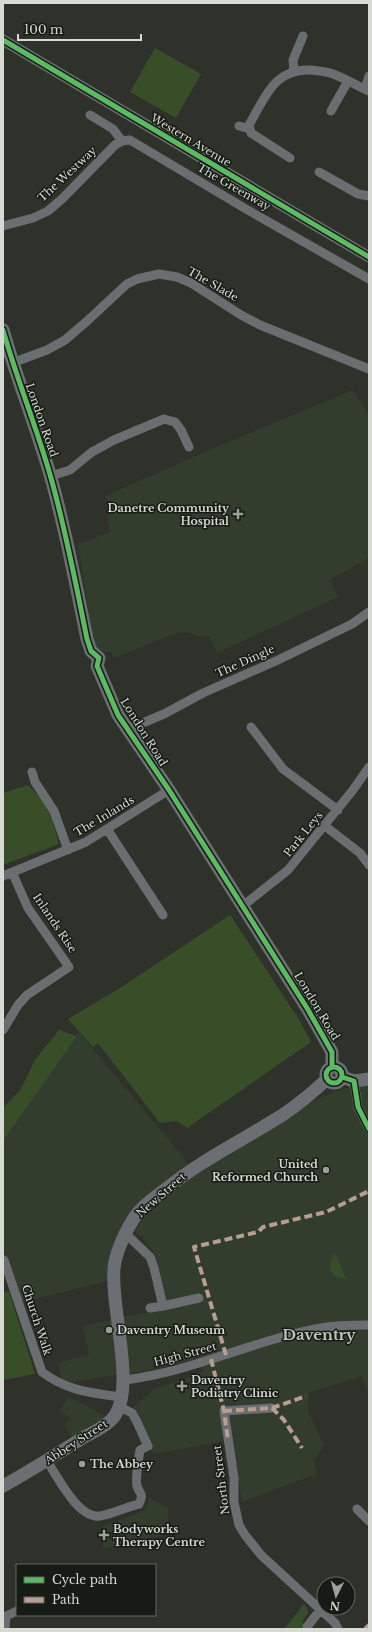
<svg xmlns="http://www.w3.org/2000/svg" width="372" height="1632" viewBox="0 0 372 1632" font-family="'Libre Baskerville',serif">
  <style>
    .built { fill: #323d2d }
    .green { fill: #374e28 }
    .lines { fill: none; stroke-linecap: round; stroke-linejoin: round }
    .minor { stroke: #6a6e71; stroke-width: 9 }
    .tertiary { stroke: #6a6e71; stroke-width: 11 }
    .secondary { stroke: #6b6f73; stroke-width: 13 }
    .quiet { stroke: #b99d93; stroke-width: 4; stroke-dasharray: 8 4; stroke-linecap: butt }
    .cycleway-casing { stroke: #171b15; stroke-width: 8 }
    .cycleway { stroke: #5cba63; stroke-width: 5 }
    .poi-dot { fill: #9b9f98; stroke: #171b15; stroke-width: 1.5 }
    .labels { text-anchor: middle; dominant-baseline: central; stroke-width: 3; stroke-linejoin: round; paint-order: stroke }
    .street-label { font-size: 11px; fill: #d5dad3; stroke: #171b15 }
    .poi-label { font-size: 11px; font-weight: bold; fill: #d5dad3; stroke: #171b15; text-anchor: start }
    .district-label { font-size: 15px; font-weight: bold; fill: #bdc7b8; stroke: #171b15 }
  </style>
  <rect width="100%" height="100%" fill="#2e322b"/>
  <path class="built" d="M353,390l16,25v143l-39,22 8,17 -121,56 -7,-17 -9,1 -15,-5 -9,1 -63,25 -3,-6h-9l-8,-6 -16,-102 32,-12 -5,-36 116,-51z
    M79,1032l110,132 -47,36 -34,81 -85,21 -20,-51v-110z
    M369,1083v307l-1,1 -7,-15 -52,17 -1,17 16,36 -10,14 2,14 -74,28 -10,-62 -79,14 -20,-47 21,-18 49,-17 -3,-14 -56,13 -75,11 -8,-1 -2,-18 30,-8 -6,-29 39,-9 46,-8 -16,-59 -9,-12 -9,-7 12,-17 20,-18 27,-20 100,-66 48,-21z
    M69,1397l38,20 -34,22 -9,-15 7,-5 -12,-8z
    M150,1498l18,10v26l-36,10 -29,4 -2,-21 43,-16z"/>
  <path class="green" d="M155,48l46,26 -25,44 -46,-26z
    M28,785l21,22 10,37 -56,21v-72z
    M230,915l70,106 11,21 -124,86 -10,-7 -17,2 -62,-80 -5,4 -25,-28 52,-31z
    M59,1030l18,6 -74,105v-33l18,-19 14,-29z
    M335,1253l11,26c-17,-2 -20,-12 -11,-26z
    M9,1291l26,83 -32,6v-87z
    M304,1604l3,4 1,5 -6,9 8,7h-26z"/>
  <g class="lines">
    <path class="minor" d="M294,71l-1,-11 10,-24
      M365,89l4,-13
      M331,111l17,-30
      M90,115l23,14 9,12 8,-1 116,69 123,70
      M239,126l11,3
      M290,158l-39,-25 -2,-8c16,-27 25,-57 62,-55 7,1 15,1 22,4 12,4 24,12 36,17
      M319,172l39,22 11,2
      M3,226l30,-8 15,-7 14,-12 53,-54 7,-4
      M12,363l35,-13 18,-10 21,-18 41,-38 10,-5 22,-5 18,3 14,6 50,32 19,10 109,44
      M51,476l19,-6 22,-18 22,-12 50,-21 11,3 6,8 8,17
      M251,727l32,42 55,41
      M130,731l3,-4 31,-13 39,-21 75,-33 74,-36 17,-12
      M32,772l3,10 19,29 14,39
      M325,826l35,27 9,12
      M107,829l56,86
      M3,876l83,-34 83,-52
      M244,905l44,-35 65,-80 16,-23
      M3,1030l15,-25 9,-10 42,-28 -41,-59 -16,-36
      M354,1081l4,26 11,22
      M126,1234l24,23 4,11 9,38 36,-8
      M4,1260l38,112c25,19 49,21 79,25
      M150,1308l13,-2
      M124,1380c70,-8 133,-42 203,-53 13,-2 28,-2 42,-2
      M272,1408l-48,3 10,67v24l5,23 6,10 16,20 74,68 3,6
      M47,1461c11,16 31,58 53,55 13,-2 26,-9 39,-12 5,-11 1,-9 -2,-18 -2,-7 2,-29 3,-36l8,-4 -11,-24 -5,-9 -12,-6
      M357,1509l12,12
      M307,1627l13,-17
      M5,1629l1,-13 11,-5"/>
    <path class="tertiary" d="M3,40l366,217"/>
    <path class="secondary" d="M3,330c14,50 34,98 48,148 15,53 25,107 36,161l4,12 8,7 -2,8 21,49 51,75 138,218 25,44v15
      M326 1075a8 8 0 1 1 16 0a8 8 0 1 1-16 0Z
      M342,1077l12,4 15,-2
      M3,1486c27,-15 52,-31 78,-47 11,-7 24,-11 32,-21 24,-28 -3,-112 1,-149 1,-16 13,-42 23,-55 7,-10 20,-18 30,-26 36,-29 78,-49 117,-74 15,-10 29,-22 42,-34"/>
    <path class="quiet" d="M226,1355l-32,-108 64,-15 5,-5 63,-15 43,-21
      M211,1359l13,52 4,29
      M272,1408l12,12 18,28
      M224,1411l48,-3 34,-12
      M365,1629l4,-4"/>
    <defs>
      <path id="cycleway" d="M3,40l366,217
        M3,330c14,50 34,98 48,148 15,53 25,107 36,161l4,12 8,7 -2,8 21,49 51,75 138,218 25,44v15
        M326 1075a8 8 0 1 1 16 0a8 8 0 1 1-16 0Z
        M342,1077l12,4 4,26 11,22"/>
    </defs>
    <use href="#cycleway" class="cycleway-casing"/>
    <use href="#cycleway" class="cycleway"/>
  </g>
  <g class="poi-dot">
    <path d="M236 508h4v4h4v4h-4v4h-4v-4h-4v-4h4z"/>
    <circle cx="326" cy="1170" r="4"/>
    <circle cx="109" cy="1330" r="4"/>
    <path d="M180 1380h4v4h4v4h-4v4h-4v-4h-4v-4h4z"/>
    <circle cx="82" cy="1464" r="4"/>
    <path d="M102 1529h4v4h4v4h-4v4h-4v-4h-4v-4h4z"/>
  </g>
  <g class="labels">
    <g class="street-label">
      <text transform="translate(191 140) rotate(31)">Western Avenue</text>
      <text transform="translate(67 174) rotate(-43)">The Westway</text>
      <text transform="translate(234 187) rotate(30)">The Greenway</text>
      <text transform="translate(213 284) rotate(30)">The Slade</text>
      <text transform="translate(42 420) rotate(71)">London Road</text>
      <text transform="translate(245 661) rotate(-24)">The Dingle</text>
      <text transform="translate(144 732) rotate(58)">London Road</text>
      <text transform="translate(104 816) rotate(-31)">The Inlands</text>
      <text transform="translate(303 834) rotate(-51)">Park Leys</text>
      <text transform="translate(55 923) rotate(56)">Inlands Rise</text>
      <text transform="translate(317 1006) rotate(59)">London Road</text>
      <text transform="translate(161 1195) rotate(-41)">New Street</text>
      <text transform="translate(37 1320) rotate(72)">Church Walk</text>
      <text transform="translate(185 1354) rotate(-15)">High Street</text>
      <text transform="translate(76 1442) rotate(-33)">Abbey Street</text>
      <text transform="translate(221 1480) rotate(-97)">North Street</text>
    </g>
    <g class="poi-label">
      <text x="229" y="508" text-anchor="end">Danetre Community<tspan x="229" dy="13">Hospital</tspan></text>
      <text x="318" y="1164" text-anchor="end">United<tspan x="318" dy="13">Reformed Church</tspan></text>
      <text x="117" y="1330">Daventry Museum</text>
      <text x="191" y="1380">Daventry<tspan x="191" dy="13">Podiatry Clinic</tspan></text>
      <text x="90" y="1464">The Abbey</text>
      <text x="113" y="1529">Bodyworks<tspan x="113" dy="13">Therapy Centre</tspan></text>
    </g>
    <g class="district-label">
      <text x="319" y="1334">Daventry</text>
    </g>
  </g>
  <rect width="372" height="1632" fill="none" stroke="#d5dad3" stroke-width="8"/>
  <rect x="16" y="1564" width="140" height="52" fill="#171b15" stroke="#636761"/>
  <rect x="24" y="1577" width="20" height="6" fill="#5cba63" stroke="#636761"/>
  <text x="52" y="1584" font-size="12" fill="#d5dad3">Cycle path</text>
  <rect x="24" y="1597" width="20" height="6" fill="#b99d93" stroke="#636761"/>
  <text x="52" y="1604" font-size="12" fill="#d5dad3">Path</text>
  <g transform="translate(336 1596) rotate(186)"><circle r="19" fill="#171b15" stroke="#636761"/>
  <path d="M0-3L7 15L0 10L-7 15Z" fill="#9b9f98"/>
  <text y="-6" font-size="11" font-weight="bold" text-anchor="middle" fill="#d5dad3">N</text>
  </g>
  <path d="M18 34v6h123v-6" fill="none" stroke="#d5dad3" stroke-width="2"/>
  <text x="24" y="34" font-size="12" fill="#d5dad3" stroke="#171b15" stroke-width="3" paint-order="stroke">100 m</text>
</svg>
